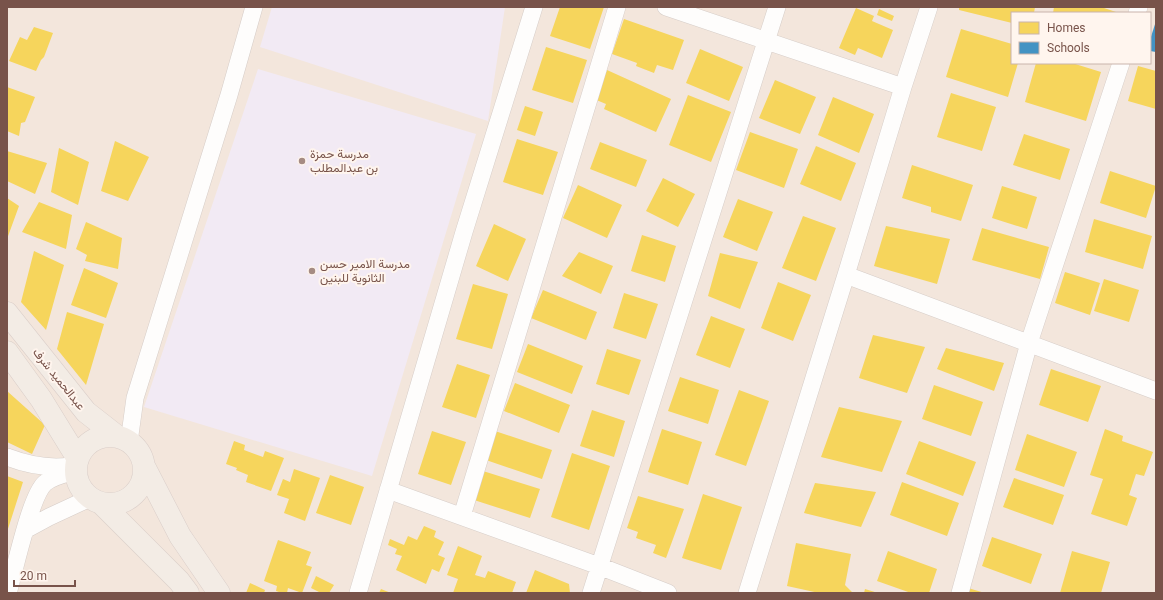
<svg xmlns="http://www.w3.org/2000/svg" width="1163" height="600" viewBox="0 0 1163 600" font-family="Roboto,Vazirmatn,sans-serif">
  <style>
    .residential { fill: #f3e6dc; fill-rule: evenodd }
    .education { fill: #f2eaf4 }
    .homes { fill: #f6d55c }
    .schools { fill: #4393c3 }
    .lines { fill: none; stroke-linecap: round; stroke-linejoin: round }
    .street-casing { stroke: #d6cdc8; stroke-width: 18 }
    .primary-casing { stroke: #dacec9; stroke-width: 23 }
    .street { stroke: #fefdfc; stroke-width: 17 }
    .primary { stroke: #f3ece5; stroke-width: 22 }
    .poi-dot { fill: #a58b83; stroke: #fff5ee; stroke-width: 1.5 }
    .labels { text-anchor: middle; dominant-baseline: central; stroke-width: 4; stroke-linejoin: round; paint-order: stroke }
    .poi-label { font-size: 12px; fill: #78534a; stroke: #fff5ee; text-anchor: start }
    .street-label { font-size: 12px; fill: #78534a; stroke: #fff5ee }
  </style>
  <rect width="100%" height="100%" fill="#f8f2ec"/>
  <path class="residential" d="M7,7h1149v586h-1149zM1012,13h138v50h-138z"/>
  <path class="education" d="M272,7h233l-17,114 -228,-74z
    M258,69l218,65 -104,342 -228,-69z"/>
  <path class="homes" d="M560,7h44l-14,42 -40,-13z
    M959,7h76l-1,6h-22v10l-53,-13z
    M1054,7h47l18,6h-66z
    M856,8l18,8 -2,5 21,9 -11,28 -24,-10 -3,7 -16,-7z
    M879,9l15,7 -2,5 -15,-6z
    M624,19l60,21 -11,30 -16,-5 -3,8 -18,-7 1,-3 -25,-9z
    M34,27l19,6 -9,24 -3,3 -5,11 -27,-10 11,-24 7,3z
    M961,29l51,15v19h6l-10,34 -62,-20z
    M546,47l41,13 -14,43 -41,-13z
    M700,49l43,18 -14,34 -43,-18z
    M1036,63h36l29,9 -15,49 -61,-19z
    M1138,66l18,5v38l-28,-8z
    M607,70l64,29 -15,33 -52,-23 2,-5 -12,-5z
    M775,80l41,17 -16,37 -41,-16z
    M7,87l28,10 -10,25 -4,1 -2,13 -12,-5z
    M951,93l45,14 -14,44 -45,-14z
    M688,95l43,17 -20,50 -42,-17z
    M833,97l41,17 -15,39 -41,-18z
    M525,106l18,6 -8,24 -18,-6z
    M750,132l48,17 -14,39 -48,-18z
    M1024,134l46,15 -10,31 -47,-15z
    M517,139l41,13 -15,43 -40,-13z
    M115,141l34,16 -21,44 -27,-10z
    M600,142l47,18 -11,27 -46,-18z
    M816,146l40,17 -15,38 -41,-17z
    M59,148l30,14 -11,43 -27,-13z
    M7,151l40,12 -12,31 -28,-13z
    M912,165l61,20 -12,36 -30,-9v-5l-29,-9z
    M1110,171l46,15 -10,32 -46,-15z
    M663,178l32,16 -17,33 -32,-16z
    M578,185l44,20 -15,33 -44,-20z
    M1002,186l35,11 -10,32 -35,-11z
    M7,198l12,8 -12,33z
    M738,199l35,13 -16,39 -34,-14z
    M39,202l33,13 -6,34 -44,-17z
    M803,216l33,12 -20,53 -34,-13z
    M1094,219l58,17 -9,33 -58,-17z
    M86,222l36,16 -4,31 -33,-8 2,-6 -11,-6z
    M494,224l32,15 -18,42 -32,-15z
    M886,226l64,13 -13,45 -63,-18z
    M982,228l67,19 -9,32 -68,-19z
    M642,235l34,11 -11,36 -34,-11z
    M34,251l30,14 -18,65 -25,-28z
    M579,252l34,14 -12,28 -39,-18z
    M720,253l38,9 -18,47 -32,-13z
    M84,268l34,15 -12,35 -35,-13z
    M1065,272l35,11 -10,32 -35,-12z
    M1104,279l35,11 -10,32 -35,-11z
    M778,282l33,13 -18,46 -32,-13z
    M473,284l35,10 -16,55 -36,-10z
    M543,290l54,22 -11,28 -55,-22z
    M624,293l34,11 -12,35 -33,-11z
    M67,312l37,12 -18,61 -29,-36z
    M711,316l34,13 -15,39 -34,-13z
    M873,335l52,12 -18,46 -48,-15z
    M528,344l55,22 -11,28 -55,-22z
    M946,348l58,15 -10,28 -57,-22z
    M607,349l34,11 -12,35 -33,-11z
    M457,364l33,11 -14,43 -34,-11z
    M1051,369l50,17 -13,36 -49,-17z
    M680,377l39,13 -11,34 -40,-13z
    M515,383l55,22 -11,28 -55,-22z
    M934,385l49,17 -12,34 -49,-17z
    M739,390l30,11 -23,65 -31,-11z
    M7,391l38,34 -13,29 -25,-12z
    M839,407l63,14 -20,51 -61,-15z
    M592,410l33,11 -11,36 -34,-11z
    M662,429l40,13 -14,43 -40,-13z
    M1105,429l18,7 -1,5 31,11 -9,24 -8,-2 -7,21 8,3 -10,28 -36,-12 12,-35 -13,-4z
    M432,431l34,11 -15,43 -33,-11z
    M495,431l57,19 -10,29 -56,-19z
    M1027,434l50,18 -13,35 -49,-17z
    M234,441l11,4 -1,5 19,7 2,-6 19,7 -13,33 -25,-9 2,-7 -12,-5 1,-2 -11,-4z
    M919,441l57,21 -13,34 -57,-22z
    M572,453l38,13 -21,64 -38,-13z
    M294,469l26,9 -15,43 -21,-8 5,-14 -12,-4 6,-16 7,3z
    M483,471l57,18 -10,29 -56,-18z
    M330,475l34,12 -13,38 -35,-12z
    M7,476l16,6 -16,50z
    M1014,478l50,17 -11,30 -50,-18z
    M902,482l57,21 -12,33 -57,-21z
    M815,483l61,9 -15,35 -57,-14z
    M703,494l39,13 -21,63 -39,-12z
    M638,496l46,13 -18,49 -13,-5 3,-8 -20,-7 2,-6 -11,-4z
    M424,526l12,5 -2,6 10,5 -6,13 7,3 -6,14 -7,-3 -6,15 -30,-14 6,-14 -7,-2 2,-5 -9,-4 2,-6 14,6 4,-9 9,4z
    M992,537l50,17 -11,30 -49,-18z
    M278,540l33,12 -5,13 6,2 -10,26 -14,-5 -1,5h-5l-6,-2 1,-5 -13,-5z
    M796,543l55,11 -6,31 7,7 -1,1h-32l-32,-7z
    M458,546l24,10 -7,19 10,3 3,-7 28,11 -4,11h-59l5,-14 -11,-4z
    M888,551l49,18 -8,24h-18l-34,-12z
    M1072,551l38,11 -9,31h-41z
    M535,570l34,14 1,9h-44z
    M316,576l18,9 -5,8h-8l-10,-5z
    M250,583l15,7 -1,3h-18z
    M968,588l17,5h-18z
    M381,589l10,4h-12z
    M865,589l13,4h-14z"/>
  <path class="schools" d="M1156,21v31l-6,-1v-11z"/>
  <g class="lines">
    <defs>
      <path id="street" d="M666,7l237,80
        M1137,13l2,-6
        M846,275l310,116
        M129,442l6,-44 94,-303 25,-88
        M7,457c21,8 41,12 63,9
        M388,490l211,76 69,27
        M462,516l155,-509
        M25,530l24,-13 41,-19
        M8,593c7,-23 22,-97 37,-110 8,-7 20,-9 31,-12
        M358,593l106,-361 70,-225
        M591,593l186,-586
        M747,593l99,-318 57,-188 26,-80
        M960,593l69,-250 92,-280"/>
      <path id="primary" d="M7,313l79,99 32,25
        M7,352l34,47 37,60
        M76 470a34 34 0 1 1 68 0a34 34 0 1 1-68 0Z
        M145,468l35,68 39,57
        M102,504l77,77 9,12"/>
    </defs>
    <use href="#street" class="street-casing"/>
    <use href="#primary" class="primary-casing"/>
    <use href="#street" class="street"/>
    <use href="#primary" class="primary"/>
  </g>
  <g class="poi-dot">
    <circle cx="302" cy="161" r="4"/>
    <circle cx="312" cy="271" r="4"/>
  </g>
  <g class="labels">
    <g class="poi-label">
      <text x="310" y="154">مدرسة حمزة<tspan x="310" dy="14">بن عبدالمطلب</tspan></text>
      <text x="320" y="264">مدرسة الامير حسن<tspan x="320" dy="14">الثانوية للبنين</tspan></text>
    </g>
    <g class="street-label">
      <text transform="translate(59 379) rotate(51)">عبدالحميد شرف</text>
    </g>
  </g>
  <rect width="1163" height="600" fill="none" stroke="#78534a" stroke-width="16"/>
  <rect x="1011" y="12" width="140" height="52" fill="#fff5ee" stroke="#c9b4ac"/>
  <rect x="1019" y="22" width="20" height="12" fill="#f6d55c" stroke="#c9b4ac"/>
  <text x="1047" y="32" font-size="12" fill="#78534a">Homes</text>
  <rect x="1019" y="42" width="20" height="12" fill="#4393c3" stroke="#c9b4ac"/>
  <text x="1047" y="52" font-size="12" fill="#78534a">Schools</text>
  <path d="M14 580v6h61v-6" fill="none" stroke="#78534a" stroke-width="2"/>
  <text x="20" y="580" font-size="12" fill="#78534a" stroke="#fff5ee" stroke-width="3" paint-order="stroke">20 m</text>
</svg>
